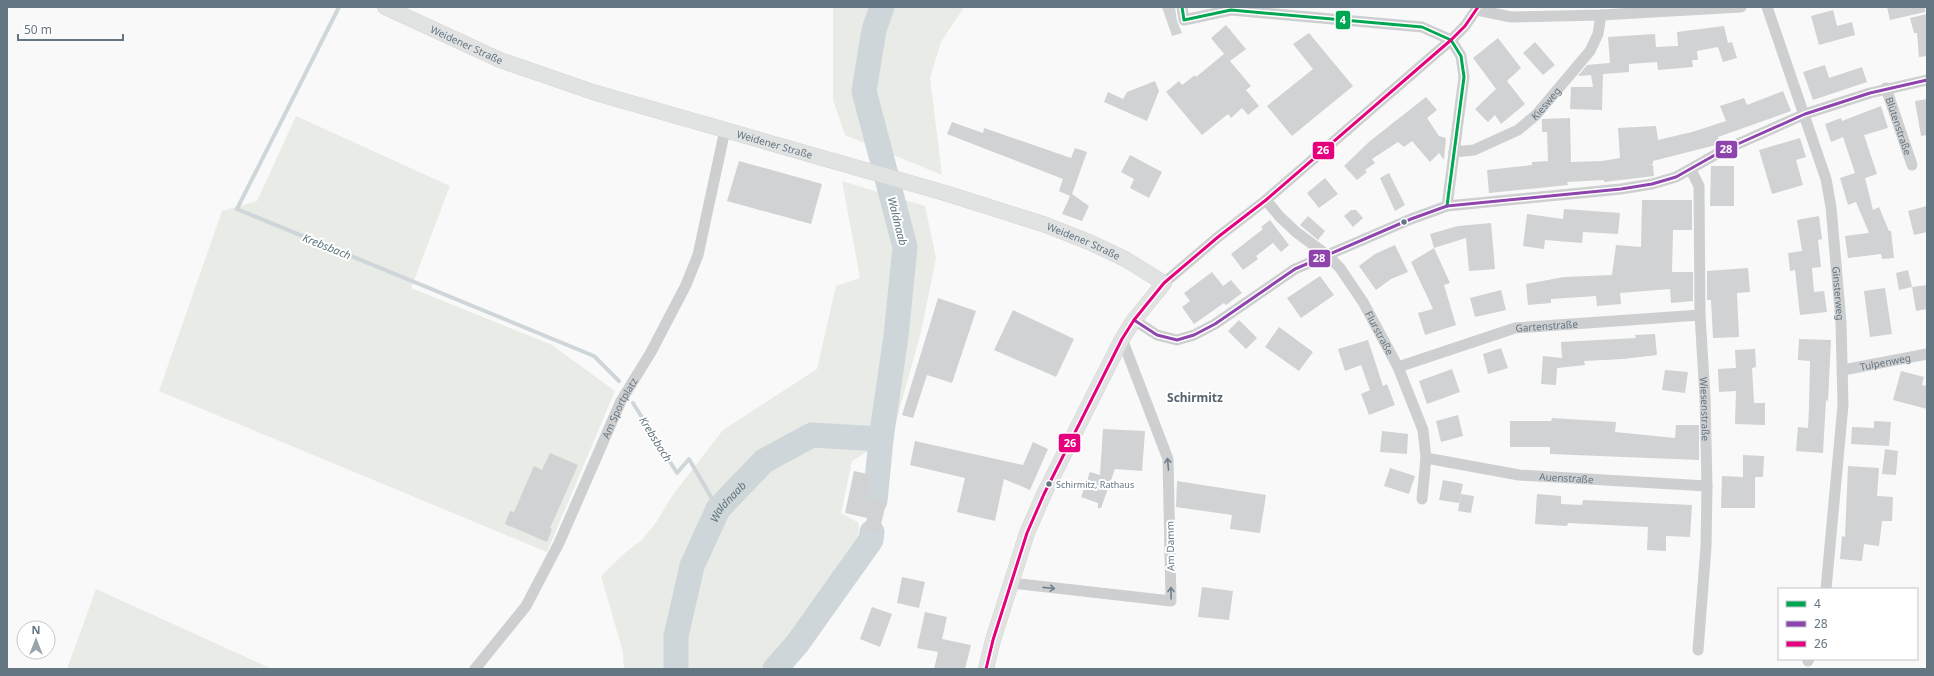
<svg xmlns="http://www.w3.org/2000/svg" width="1934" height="676" viewBox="0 0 1934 676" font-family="'Noto Sans',sans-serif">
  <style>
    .green { fill: #e8ebe6 }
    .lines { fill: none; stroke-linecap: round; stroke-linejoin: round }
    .stream { stroke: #ced6d9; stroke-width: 4 }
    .river { stroke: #ced6d9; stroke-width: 25 }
    .building { fill: #d0d2d3 }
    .secondary-casing { stroke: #d5d6d7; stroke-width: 16 }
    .street { stroke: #cecfd0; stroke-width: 11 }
    .secondary { stroke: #e1e2e2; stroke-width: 15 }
    .bus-1-casing { stroke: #fff; stroke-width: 6 }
    .bus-2-casing { stroke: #fff; stroke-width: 6 }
    .bus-3-casing { stroke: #fff; stroke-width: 6 }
    .bus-1 { stroke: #00a651; stroke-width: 3 }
    .bus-2 { stroke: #8e44ad; stroke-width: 3 }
    .bus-3 { stroke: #e5007d; stroke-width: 3 }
    .oneway { stroke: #707f8b }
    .bus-dot { fill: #657683; stroke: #fff; stroke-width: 1.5 }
    .labels { text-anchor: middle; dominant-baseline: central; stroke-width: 4; stroke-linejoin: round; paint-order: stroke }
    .bus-label { font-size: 9px; fill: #657683; stroke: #fff; text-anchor: start }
    .street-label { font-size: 10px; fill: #657683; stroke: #fff }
    .water-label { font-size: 11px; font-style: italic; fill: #60757c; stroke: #fff }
    .quarter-label { font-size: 12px; font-weight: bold; fill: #57646e; stroke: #fff }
    .line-badge { stroke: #fff; stroke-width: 1.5 }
    .badge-label { font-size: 11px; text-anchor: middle; font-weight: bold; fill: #fff }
  </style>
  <rect width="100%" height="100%" fill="#f9f9f9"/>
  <path class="green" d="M833,7h131l-23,35 -11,36 12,97 -97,-40 -12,-35z
    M296,116l154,70 -39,102 141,57 63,46 -68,161 -388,-161 63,-180 35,-10z
    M842,181l83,25 11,52 -15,74 -29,104 -40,25 -11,52 18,10 -1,19 -61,81 -3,46h-170l-1,-17 -22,-76 25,-24 16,-12 13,-16 17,-28 51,-66 94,-61 19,-83 24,-8z
    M96,589l176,80h-205z"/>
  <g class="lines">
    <path class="stream" d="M339,7l-102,202 357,147 25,25
      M633,403l44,70 12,-14 29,50"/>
    <g class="river">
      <path d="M875,501l6,-62 15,-103 9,-89 -41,-156 10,-61 8,-23"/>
      <path id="s1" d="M676,669v-33l16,-70 26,-57 46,-48 48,-26 69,4"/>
      <path d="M775,669l22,-25 74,-104 1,-8"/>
    </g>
  </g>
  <path class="building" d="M1162,7h13l2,14 5,12 -10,3z
    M1887,7h38v5l-35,8z
    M1833,10l4,16 15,-4 3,13 -36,10 -8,-29z
    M1927,14v42l-8,1 -2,-24h-3l-4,-15z
    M1226,25l20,24 -16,12 -19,-23z
    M1724,26l4,17 4,-1 5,16 -14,4 -5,-15 -21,4 1,9h-6l1,7 -35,3 -1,-8 -28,2v8l-26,2 -1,36 -32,-1 1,-22h22l-2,-12 -13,1 9,-11 23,-2 -2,-26 47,-3 1,13 22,-1 -1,-14z
    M1309,33l44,53 -61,50 -25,-30 46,-37 -20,-25z
    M1498,38l23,30 -14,13 18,23 -24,20 -6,-9 -7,7 -13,-13 21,-20 -23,-31z
    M1535,42l20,23 -12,10 -20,-22z
    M1224,54l27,32 -5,4 13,16 -11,9 -6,-7 -11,10 -3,-4 -26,21 -36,-43 13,-11 3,4 13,-10 1,2z
    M1825,65l4,13 33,-11 5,15 -54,18 -10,-28z
    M1155,81l4,10 -12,30 -43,-19 4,-10 15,7 4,-7z
    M1783,91l8,20 -73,26 2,7 -67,17v3l-3,1h3l1,11 -50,6v-2l-37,2 1,3 -79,8 -2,-23 45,-5v-3l16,-1 -1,-29h-5v-13l28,-1 1,44 31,-1 18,-3 -2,-30 38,-2 2,14 34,-8 34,-11 -6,-15 24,-8 3,7z
    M1426,97l11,13 -10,8 12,18 7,2 -2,22 -5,-7 -9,9 -18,-21 -8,6 -6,-5 -26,17 3,4 -10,7 2,2 -10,8 -13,-14 26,-25z
    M1927,99v36l-6,1 -6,-35z
    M1881,106l7,22 -24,7 13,39 -12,4 8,32 6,-3 10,24h2l3,27 -12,1 -1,-5 -33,4 -3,-22 24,-3 -13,-31 -8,3 -8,-27 15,-5 -12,-36 -12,5 -6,-18 16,-6 1,3z
    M952,122l31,11 1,-5 87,30 4,-10 12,4 -15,42 17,12 -7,15 -20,-7 8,-18 -11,-5 4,-12 -116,-45z
    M1800,138l6,19 -10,3 7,25 -31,9 -13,-44z
    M1130,155l32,17 -13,26 -19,-10 4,-9 -13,-7z
    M739,161l83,23 -11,40 -84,-23z
    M1711,166h23v40h-24z
    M1389,173l16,32 -10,6 -15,-33z
    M1325,178l13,16 -19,14 -12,-15z
    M1642,200h50v30h-19l-1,42h21v29l-22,2 -1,-14 -50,4 1,11 -24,2 -1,-10 -45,3v4l-23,2 -2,-21 38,-7 48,-2 4,-30 25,2z
    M1927,206v26l-13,3 -6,-24z
    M1564,209l56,4 -2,21 -35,-2 -1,11 -37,-3 -1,9 -21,-3 4,-32 36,5z
    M1351,210h5l7,8 -10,9 -9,-11z
    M1308,216l17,15 -7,9 -18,-15z
    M1819,216l3,23 -4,1 3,27 -9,1 2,24 10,-1 3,21 -27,3 -5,-45 -5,1 -2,-18 14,-2 -5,-31z
    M1270,220l19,25 -8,7 -8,-9 -17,13 2,3 -15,11 -12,-16 32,-25 -2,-2z
    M1491,223l4,46 -26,2 -3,-33 -32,10 -4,-14 28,-8z
    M1395,245l13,27 -17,7 -15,11 -17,-24 16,-12z
    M1434,248l16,35 -6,2 12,40 -31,10 -7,-22 15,-4 -22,-47z
    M1748,268l2,24 -13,1 2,44 -26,1 -2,-38h-4v-29z
    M1908,270l4,17 -13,3 -3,-17z
    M1212,272l11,14 8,-6 11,13 -16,12 -2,-2 -30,21 -12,-17 8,-6 -6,-8z
    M1320,276l14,19 -33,23 -14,-20z
    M1927,285v24l-11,2 -4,-24z
    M1885,288l7,46 -22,3 -6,-46z
    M1501,290l5,20 -31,7 -5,-19z
    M938,298l38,13 -24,72 -25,-8 -14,43 -11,-3z
    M1013,310l61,29 -18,38 -62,-27z
    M1239,320l18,18 -11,11 -18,-18z
    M1279,327l34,25 -14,19 -34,-24z
    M1655,334l2,21 -34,4 -39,2 1,4 -28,3 -1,17 -15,-1 2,-28 19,2 -1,-16 75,-4 -1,-3z
    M1799,339l32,1 -3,61 -2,-1 -3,53 -27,-2 2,-24 10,1 1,-21 1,-46 -12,-1z
    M1368,340l15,46 4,-2 8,21 -26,10 -8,-21 9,-4 -9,-25 -16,6 -7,-22z
    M1501,348l7,20 -20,6 -5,-20z
    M1755,349l1,18 -4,1 2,35h11v22l-30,-1 1,-33 -17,1 -1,-23 18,-1 -1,-18z
    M1452,369l8,23 -33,12 -8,-23z
    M1665,370l23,2 -3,21 -23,-3z
    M1901,371l23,6 -2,8 5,1v23l-34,-9z
    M1458,415l5,21 -22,6 -5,-21z
    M1552,418l64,4 -1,10 60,6 1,-13h23v35l-149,-6v-7h-40v-26h41z
    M1874,421l17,1 -2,24 -38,-2 1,-17 22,1z
    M1103,429l42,2 -3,40 -27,-2 -14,39h-3v-5l-17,-6 9,-25 10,3z
    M1382,431l26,3 -1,20 -27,-2z
    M915,441l108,24 10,-23 15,7 -18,41 -26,-11 -9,42 -38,-9 8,-34 -55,-13z
    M1885,449l13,2 -2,24 -14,-1z
    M550,453l28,12 -28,63 2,1 -5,13 -42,-18 5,-13 4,1 20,-46 8,4z
    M1743,455l21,1 -1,21h-8v31h-34l1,-32 21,1z
    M1848,466l31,2 -2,28 16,1 -1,24h-10l-3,25 -15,-2 -2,17 -22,-2 2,-23 3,1z
    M1390,468l25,8 -6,18 -25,-8z
    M854,471l18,4 -5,24 19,4 -7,30 -14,-3 2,-12 -22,-5z
    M1443,480l20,4 -4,19 -20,-3z
    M1177,481l89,14 -6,38 -30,-4 2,-14 -56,-8z
    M1461,494l13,2 -3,17 -13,-2z
    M1537,494l24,2v8l21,1 1,-5 109,5 -2,32 -24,-1v15l-19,-1 1,-23 -80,-4 -1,3 -32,-2z
    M902,577l23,5 -6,26 -22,-5z
    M1202,587l31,4 -4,29 -31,-3z
    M872,607l20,7 -12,33 -20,-8z
    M925,612l22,5 -5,22 29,6 -6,24h-31l4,-17 -21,-4z"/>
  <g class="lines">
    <defs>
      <g id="secondary">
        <path id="s11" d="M385,7l115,53 96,33 349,100 101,32 43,17 36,17 39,24 -30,37 -12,19 -78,155 -17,39 -34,107 -7,29"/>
      </g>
    </defs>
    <use href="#secondary" class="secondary-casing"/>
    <g class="street">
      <path d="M1182,7l2,13 47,-10 191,17 29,13 10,16 3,21 -17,129"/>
      <path id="s2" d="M1767,7l59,172 5,28 10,115 2,83 -17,184"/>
      <path d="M1477,10l34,7 90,-2 140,-8"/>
      <path id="s3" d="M1886,88l26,77"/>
      <path id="s4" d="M1454,152l20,-2 44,-20 18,-15 54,-64 8,-17 3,-19"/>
      <path id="s5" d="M1691,170l8,16 1,129 5,82 2,89 -1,61 -8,103"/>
      <path id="s6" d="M1266,200l14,17 16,15 31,23 13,13 23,34 35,65 25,63 3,28 -4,41"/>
      <path d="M1164,283l54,-46 48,-37 185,-160 14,-14 13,-19"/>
      <path d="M1134,320l23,15 20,5 17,-5 21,-11 80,-55 116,-50 36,-13 174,-17 31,-5 24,-7 46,-26 83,-37 65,-21 57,-13"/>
      <path id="s7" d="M1398,367l117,-39 185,-13"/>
      <path id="s8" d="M1843,370l84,-16"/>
      <path id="s9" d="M1426,458l93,17 188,11"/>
      <path d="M1011,583l160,18 -3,-142 -46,-120"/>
      <path d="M1808,661l1,-2"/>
      <path id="s10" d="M475,669l51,-63 33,-63 62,-142 30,-49 35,-67 12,-30 27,-125"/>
    </g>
    <use href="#secondary" class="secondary"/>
    <defs>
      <path id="bus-1" d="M1182,7l2,13 47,-10 191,17 29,13 10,16 3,21 -17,129"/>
      <path id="bus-2" d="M1134,320l23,15 20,5 17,-5 21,-11 80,-55 116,-50 36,-13 174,-17 31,-5 24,-7 46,-26 83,-37 65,-21 57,-13"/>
      <path id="bus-3" d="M986,669l7,-29 34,-107 17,-39 78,-155 12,-19 30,-37 54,-46 48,-37 185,-160 14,-14 13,-19"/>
    </defs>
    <use href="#bus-1" class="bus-1-casing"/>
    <use href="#bus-2" class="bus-2-casing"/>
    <use href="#bus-3" class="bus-3-casing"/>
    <use href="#bus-1" class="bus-1"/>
    <use href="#bus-2" class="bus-2"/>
    <use href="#bus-3" class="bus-3"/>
  </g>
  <defs><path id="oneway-shaft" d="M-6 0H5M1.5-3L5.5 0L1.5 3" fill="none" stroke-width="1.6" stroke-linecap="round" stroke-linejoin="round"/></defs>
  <g class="oneway">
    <use href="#oneway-shaft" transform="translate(1168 464) rotate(-95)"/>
    <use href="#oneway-shaft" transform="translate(1049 588) rotate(6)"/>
    <use href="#oneway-shaft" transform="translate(1171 593) rotate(-91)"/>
  </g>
  <g class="bus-dot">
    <circle cx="1404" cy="222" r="3.5"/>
    <circle cx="1049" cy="484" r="3.5"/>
  </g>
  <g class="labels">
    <g class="bus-label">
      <text x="1056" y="484">Schirmitz, Rathaus</text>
    </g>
    <g class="street-label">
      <text stroke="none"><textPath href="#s11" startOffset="90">Weidener Straße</textPath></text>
      <text stroke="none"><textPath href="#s4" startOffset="107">Kiesweg</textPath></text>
      <text stroke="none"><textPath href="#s3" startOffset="40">Blütenstraße</textPath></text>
      <text stroke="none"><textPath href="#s11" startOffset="414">Weidener Straße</textPath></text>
      <text stroke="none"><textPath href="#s11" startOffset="738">Weidener Straße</textPath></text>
      <text stroke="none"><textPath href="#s2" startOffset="297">Ginsterweg</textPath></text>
      <text stroke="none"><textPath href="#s7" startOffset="155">Gartenstraße</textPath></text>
      <text stroke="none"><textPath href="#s6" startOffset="177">Flurstraße</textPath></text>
      <text stroke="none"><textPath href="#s8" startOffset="43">Tulpenweg</textPath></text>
      <text stroke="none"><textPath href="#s10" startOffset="300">Am Sportplatz</textPath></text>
      <text stroke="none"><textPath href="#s5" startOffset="241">Wiesenstraße</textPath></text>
      <text stroke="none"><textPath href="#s9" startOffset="142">Auenstraße</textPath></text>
      <text transform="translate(1170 546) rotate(-91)">Am Damm</text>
    </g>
    <g class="water-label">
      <text transform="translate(898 221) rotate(76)">Waldnaab</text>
      <text transform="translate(327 246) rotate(22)">Krebsbach</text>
      <text transform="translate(656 439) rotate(58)">Krebsbach</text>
      <text stroke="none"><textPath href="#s1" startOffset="179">Waldnaab</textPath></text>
    </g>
    <g class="quarter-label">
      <text x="1195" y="397">Schirmitz</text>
    </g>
  </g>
  <g class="line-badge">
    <rect x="1335" y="10" width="16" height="20" rx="4" fill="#00a651"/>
    <rect x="1715" y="140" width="23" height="19" rx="4" fill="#8e44ad"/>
    <rect x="1312" y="141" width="23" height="19" rx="4" fill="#e5007d"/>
    <rect x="1308" y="249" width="23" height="19" rx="4" fill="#8e44ad"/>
    <rect x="1058" y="433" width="23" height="20" rx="4" fill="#e5007d"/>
  </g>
  <g class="badge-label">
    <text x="1343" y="24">4</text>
    <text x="1726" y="153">28</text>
    <text x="1323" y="154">26</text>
    <text x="1319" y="262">28</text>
    <text x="1070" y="447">26</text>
  </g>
  <rect width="1934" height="676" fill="none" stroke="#657683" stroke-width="16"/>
  <rect x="1778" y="588" width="140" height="72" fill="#ffffff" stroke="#c1c8cd"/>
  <rect x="1786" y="601" width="20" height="6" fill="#00a651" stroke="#c1c8cd"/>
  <text x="1814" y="608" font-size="12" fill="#657683">4</text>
  <rect x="1786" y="621" width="20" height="6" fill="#8e44ad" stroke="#c1c8cd"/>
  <text x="1814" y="628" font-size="12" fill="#657683">28</text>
  <rect x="1786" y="641" width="20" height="6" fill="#e5007d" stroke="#c1c8cd"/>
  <text x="1814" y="648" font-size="12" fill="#657683">26</text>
  <g transform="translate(36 640)"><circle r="19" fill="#ffffff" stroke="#c1c8cd"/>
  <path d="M0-3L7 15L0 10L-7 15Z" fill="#99a4ac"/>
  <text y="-6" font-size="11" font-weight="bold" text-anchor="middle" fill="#657683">N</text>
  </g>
  <path d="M18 34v6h105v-6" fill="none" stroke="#657683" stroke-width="2"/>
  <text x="24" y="34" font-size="12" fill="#657683" stroke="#ffffff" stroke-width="3" paint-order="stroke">50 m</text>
</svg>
